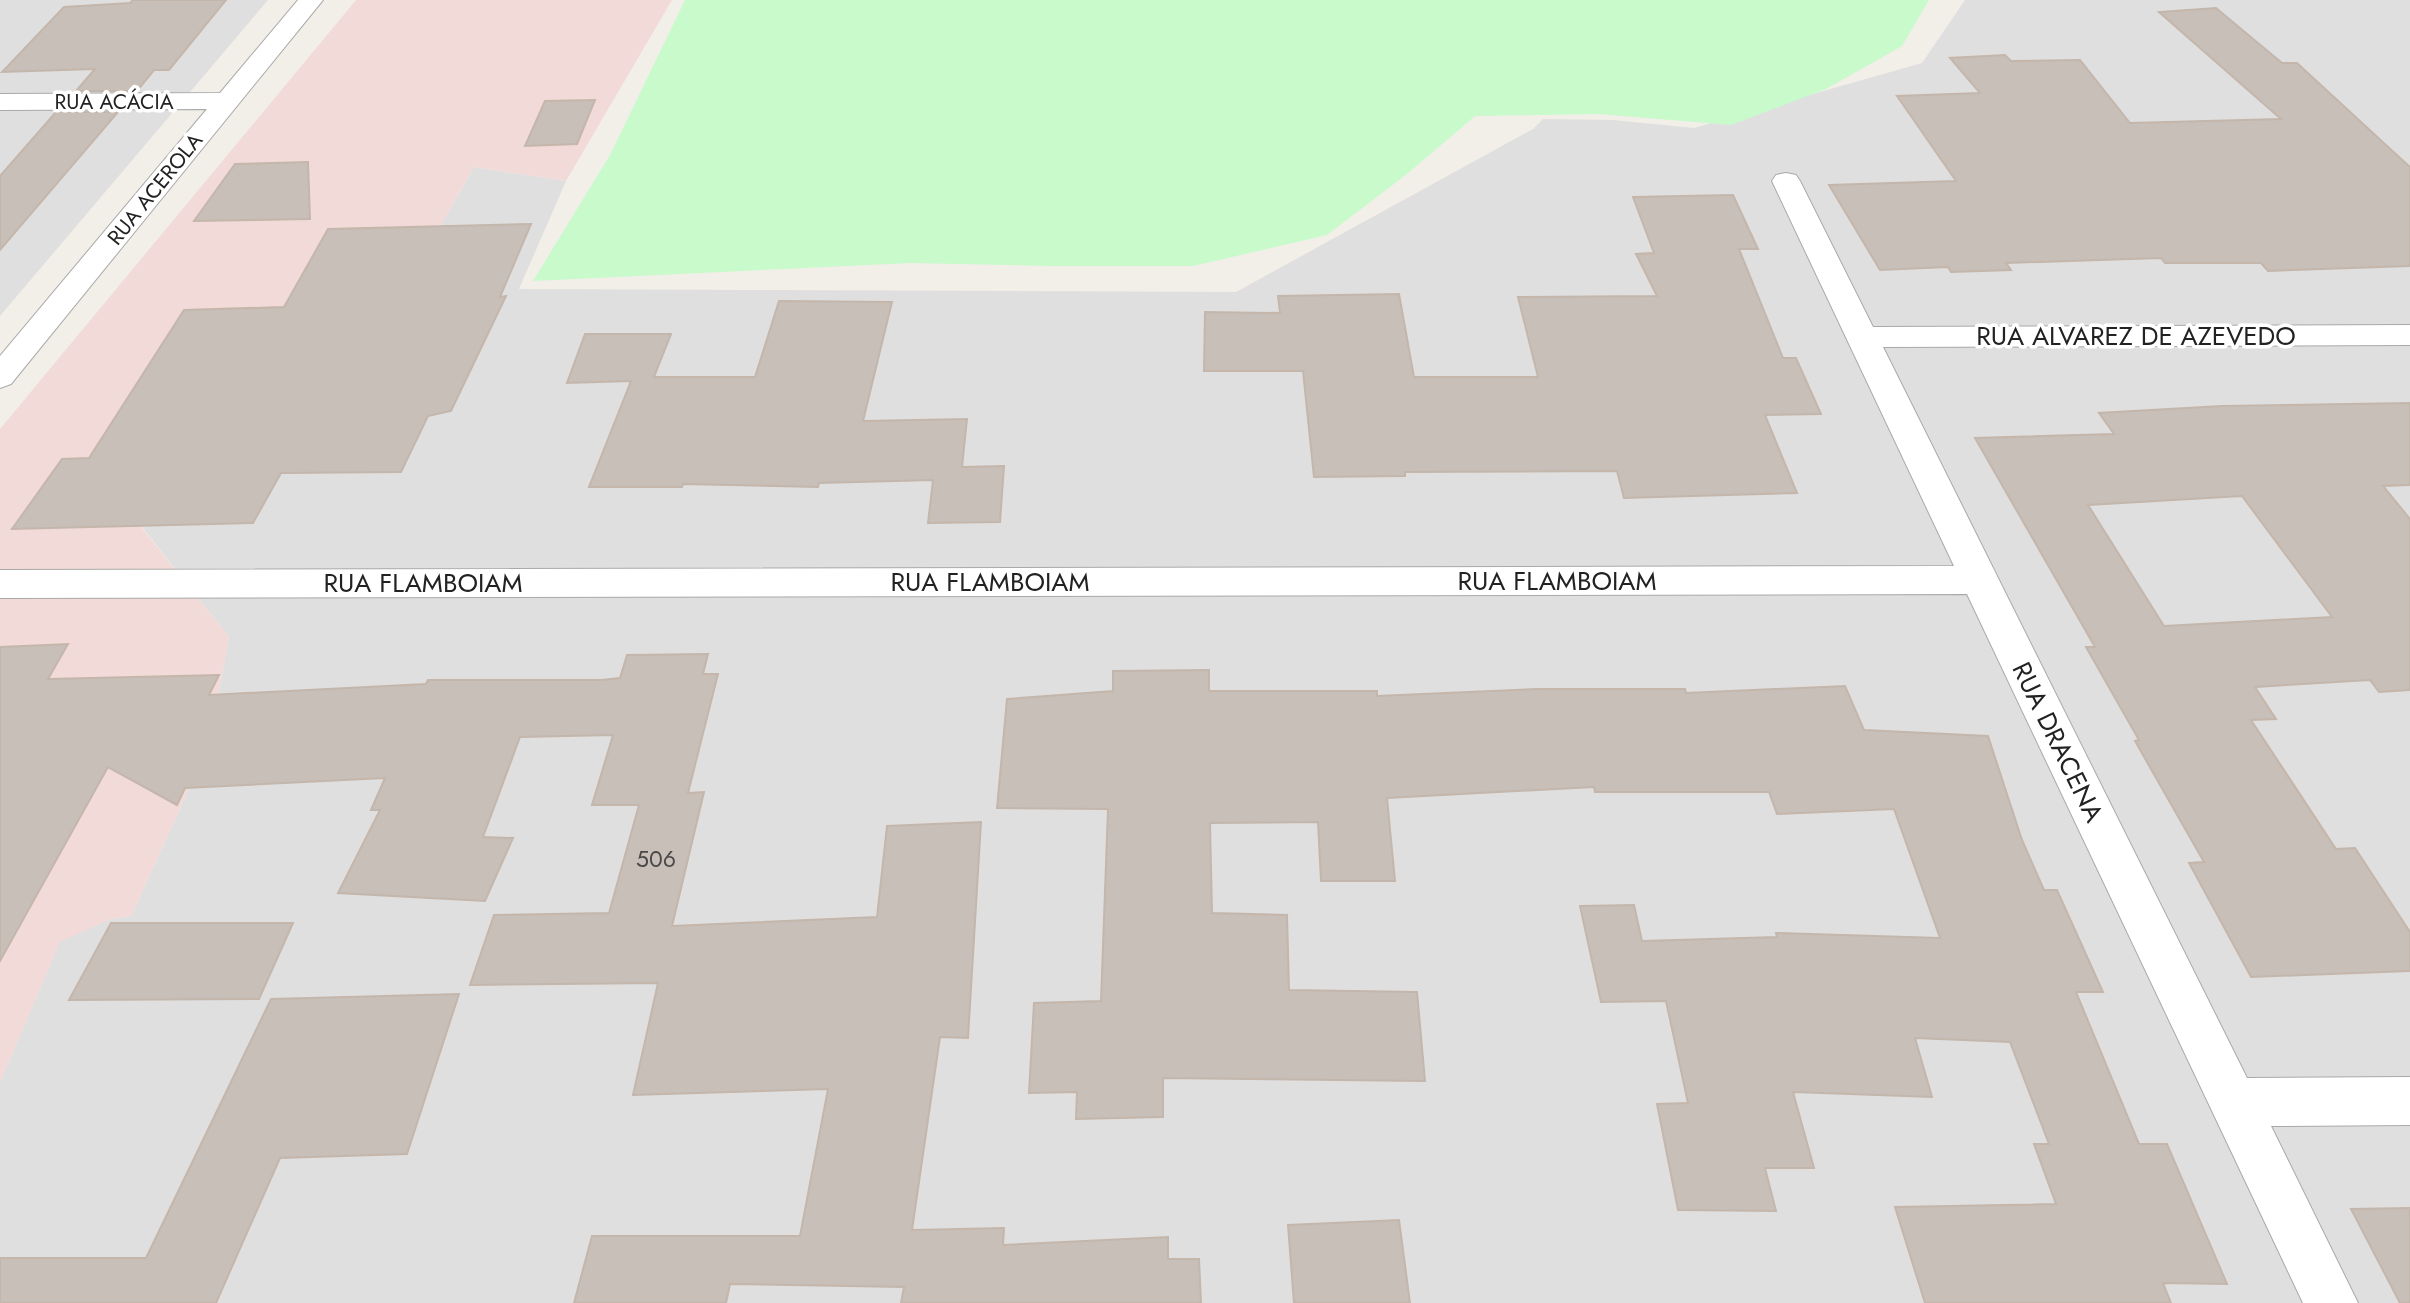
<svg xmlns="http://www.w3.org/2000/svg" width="2410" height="1303" viewBox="0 0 2410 1303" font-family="Jost,sans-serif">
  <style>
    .residential { fill: #e0dfdf }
    .commercial { fill: #f2dad9 }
    .park { fill: #c8facc }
    .building { fill: #c7bfb8; stroke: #c4b6ab; stroke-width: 2; fill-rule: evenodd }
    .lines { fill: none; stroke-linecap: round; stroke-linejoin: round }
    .street-casing { stroke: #a9a9a9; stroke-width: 2 }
    .street { fill: #fff; fill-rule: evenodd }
    .labels { text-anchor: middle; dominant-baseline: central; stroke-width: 7; stroke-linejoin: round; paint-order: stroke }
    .far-street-label { font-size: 21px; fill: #222; stroke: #fff }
    .number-label { font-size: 23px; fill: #4b4948 }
    .street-label { font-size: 26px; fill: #222; stroke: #fff }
  </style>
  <rect width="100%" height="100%" fill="#f2efe9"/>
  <path class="residential" d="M0,0h268l-268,316z
    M1965,0h445v1303h-2410v-221l60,-141 50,-22 21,-3 78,-171 20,-108 -91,-115 269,-237 67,-118 92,14 -47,108 717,3 297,-163 10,-10 70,1 81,8 228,-65z"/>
  <path class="commercial" d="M356,0h316l-106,181 -92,-14 -67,118 -269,238 91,114 -20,108 -78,171 -21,3 -50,23 -60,140v-653z"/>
  <path class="park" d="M685,0h1244l-27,46 -76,43 -95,36 -132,-11 -124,2 -68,58 -80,61 -134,31h-141l-141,-3 -378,18 77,-126z"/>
  <path class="building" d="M133,0h93l-57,70h-15l-17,21h-61l19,-22 -93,3 62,-65 66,-4z
    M2216,8l66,55h15l113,104v99l-142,5 -7,-8h-96l-4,-5 -155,5 5,7 -60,2 -3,-5 -68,3 -51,-85 127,-4 -59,-85 83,-3 -30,-35 55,-3 6,6 69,-1 50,63 151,-4 -122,-107z
    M595,100l-18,44 -52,2 20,-45z
    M56,112h62l-118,138v-74z
    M308,162l2,57 -116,2 41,-57z
    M1733,195l25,54h-19l44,109h13l25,56 -56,1 32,78 -173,5 -7,-27 -212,1v4l-91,1 -11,-106h-99l1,-59 75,1 -2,-17 121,-2 15,83h124l-20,-80 139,-1 -21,-42 18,-1 -21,-56z
    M531,224l-31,73 6,-1 -55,115 -23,5 -27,56 -120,1 -28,50 -241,6 50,-70 27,-1 95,-148 100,-3 44,-78z
    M779,301l113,1 -29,119 104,-2 -5,48 42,-1 -4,56 -72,1 5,-43 -114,3 -1,4 -135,-3 -1,3h-93l42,-106 -64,2 18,-49h86l-17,43h101z
    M2410,403v82l-27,1 27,33v171l-31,2 -9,-12 -115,7 21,32 -25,1 85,129 19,-1 55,84v39l-159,6 -62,-114 15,-1 -69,-121 4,-1 -53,-93h9l-120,-209 139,-4 -15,-21 123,-7zM2242,496l90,121 -168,9 -76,-121z
    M68,644l-20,35 171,-4 -10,20 217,-11 2,-4h173l19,-2 7,-23 81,-1 -5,20h15l-30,119 16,-1 -32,134 205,-9 10,-91 94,-4 -13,216 -28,-1 -28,193 92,-2 -1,17 165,-8v22h31l2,44h-300l3,-16 -174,-3 -4,19h-152l18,-67h208l28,-147 -195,6 25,-112 -188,2 24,-70 115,-2 30,-108h-47l21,-70 -93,2 -37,100 30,1 -28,63 -147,-8 42,-83h-9l14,-32 -200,10 -8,17 -69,-38 -108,194v-314z
    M1209,670v21h168v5l161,-7h147l1,4 159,-7 19,44 124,6 34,104 22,50h13l46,102h-27l63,152h28l60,140 -64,-1 8,20h-246l-30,-96 161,-3 -22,-60h15l-39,-102 -95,-4 17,59 -139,-5 21,76h-49l11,43 -98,-1 -21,-106 31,-1 -22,-102 -65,1 -21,-96 54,-1 8,36 135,-4 -1,-4 164,5 -46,-129 -117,5 -8,-22h-174l-1,-5 -207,11 8,83h-74l-3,-59 -108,1 2,90 75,2 2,75 128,2 8,89 -262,-3v39l-87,2 1,-27 -48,1 5,-90 67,-2 7,-192 -111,-1 10,-109 106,-8v-20z
    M111,923h182l-34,76 -190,1z
    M459,994l-52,160 -127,4 -64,145h-216v-45h146l125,-259z
    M2410,1208v95h-10l-49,-94z
    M1399,1220l11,83h-116l-6,-78z"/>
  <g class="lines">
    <defs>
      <path id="street" d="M298,0h25l-312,384 -11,4v-32l207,-247 -207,1v-16l220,-1z
        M1786,173l10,2 4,6 73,146 537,-2v20l-527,2 364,731 163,-1v48l-139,1 87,177h-55l-336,-709 -1967,4v-28l1954,-4 -182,-385 4,-6z"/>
    </defs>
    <use href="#street" class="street-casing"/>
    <use href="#street" class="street"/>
  </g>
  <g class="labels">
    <g class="far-street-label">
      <text x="114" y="102">RUA ACÁCIA</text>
      <text transform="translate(155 189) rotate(-51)">RUA ACEROLA</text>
    </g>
    <g class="number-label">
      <text x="656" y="859">506</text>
    </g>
    <g class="street-label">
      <text x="2136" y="336">RUA ALVAREZ DE AZEVEDO</text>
      <text x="1557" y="581">RUA FLAMBOIAM</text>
      <text x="990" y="582">RUA FLAMBOIAM</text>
      <text x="423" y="583">RUA FLAMBOIAM</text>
      <text transform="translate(2058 742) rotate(64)">RUA DRACENA</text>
    </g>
  </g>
</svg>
